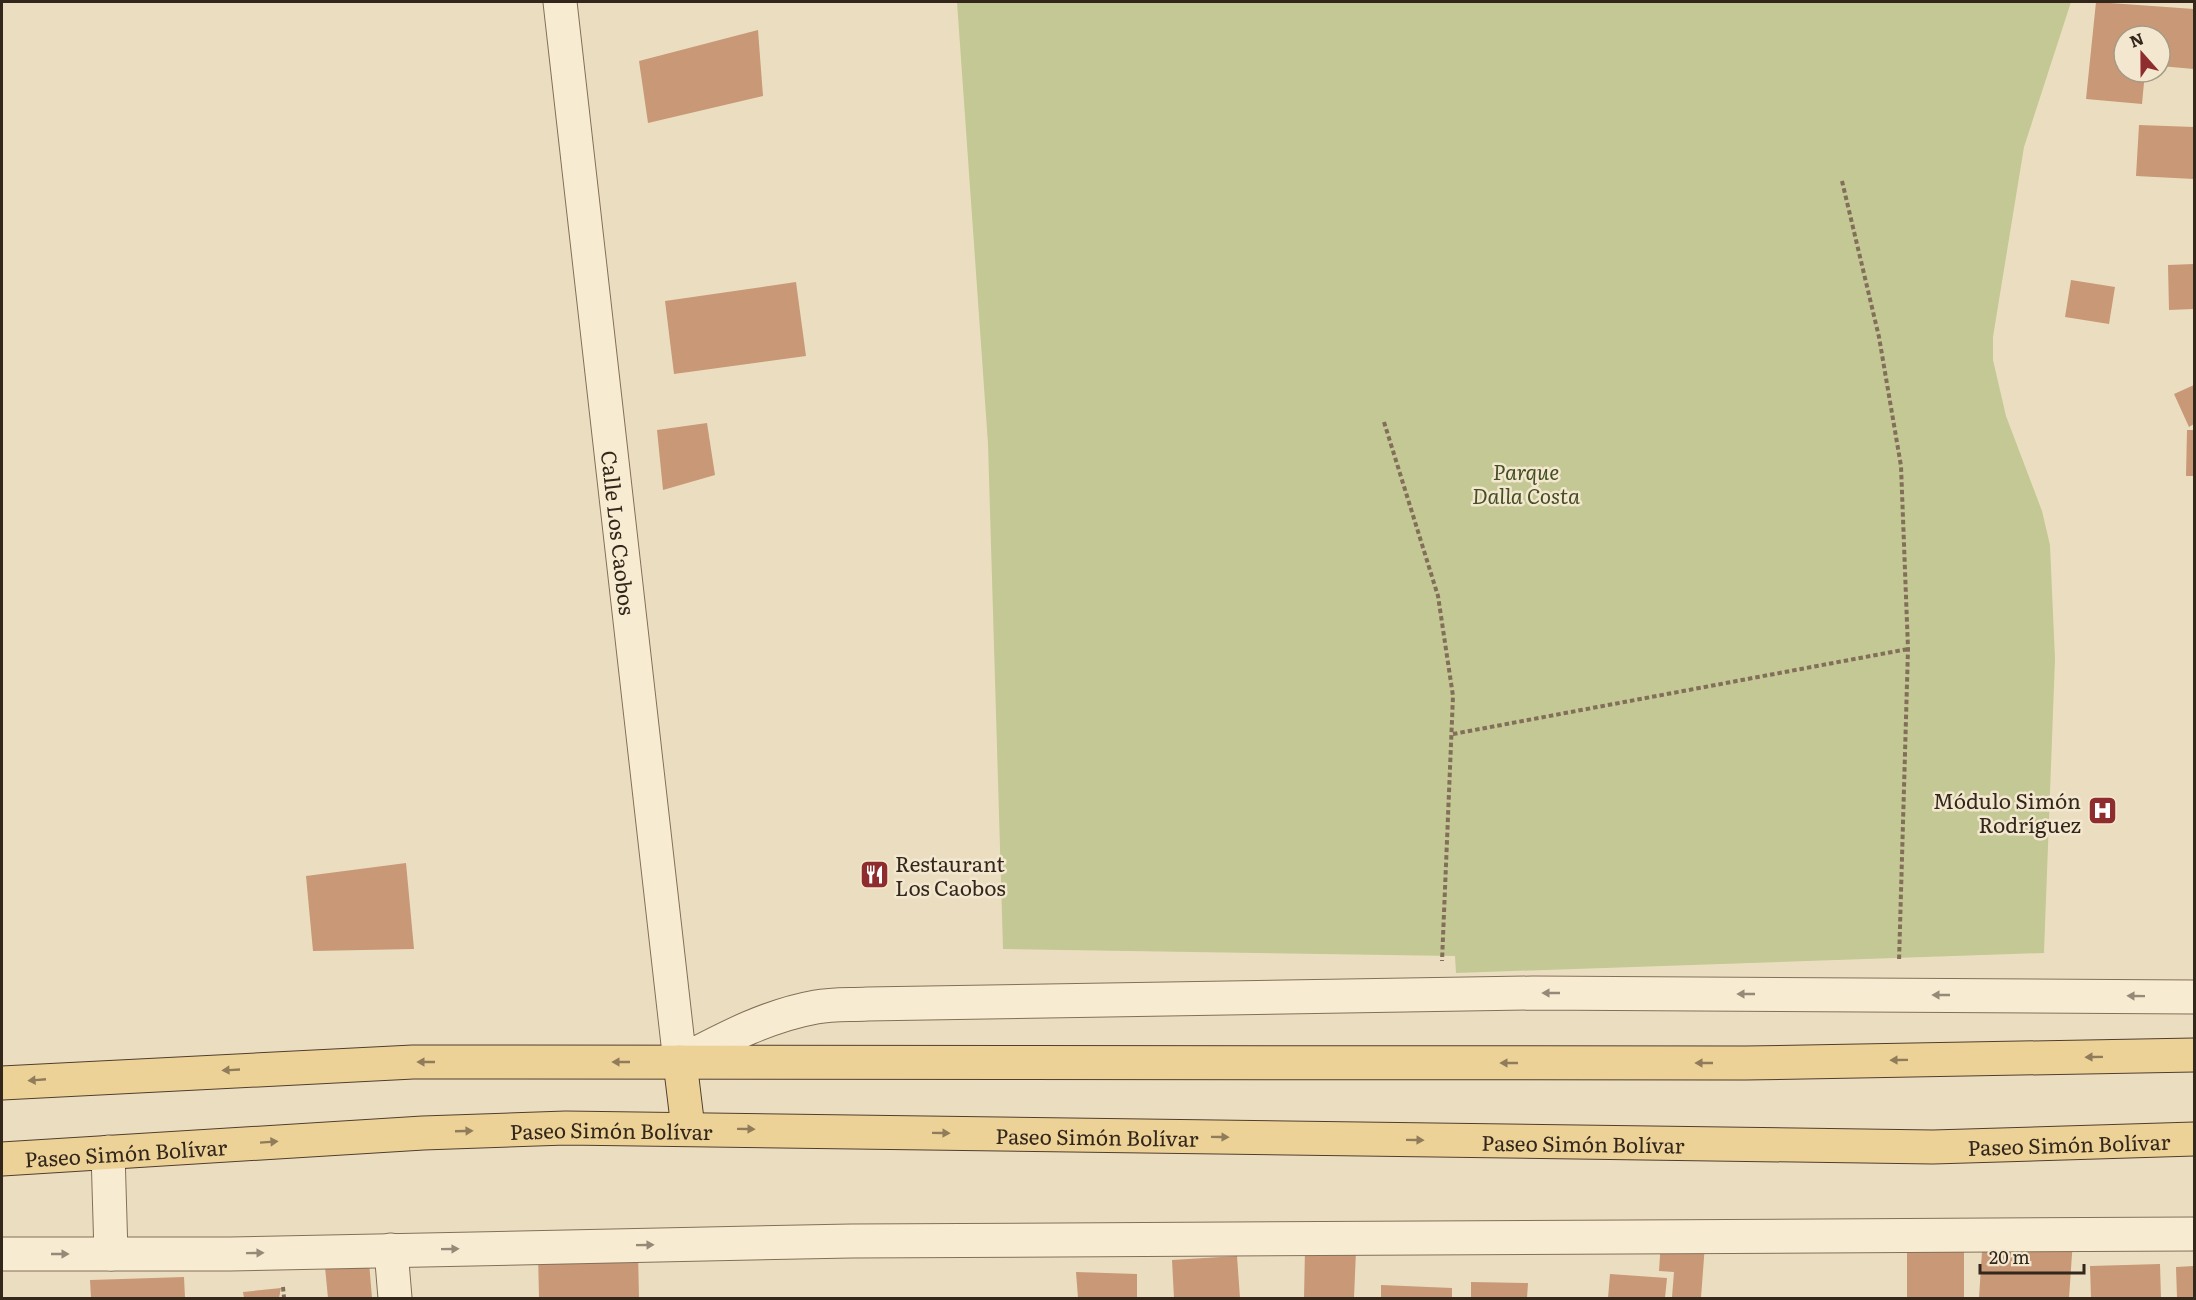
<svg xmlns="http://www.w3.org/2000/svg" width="2196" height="1300" viewBox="0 0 2196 1300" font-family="Literata,serif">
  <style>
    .green { fill: #c3c894 }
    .building { fill: #c89877 }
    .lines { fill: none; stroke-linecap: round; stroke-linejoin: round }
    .minor-casing { stroke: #836f59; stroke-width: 35 }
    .primary-casing { stroke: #513d2d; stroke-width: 35 }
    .path { stroke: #836f59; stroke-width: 4; stroke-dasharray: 4.5 3; stroke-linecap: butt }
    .minor { stroke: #f7ebd2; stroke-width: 33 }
    .primary { stroke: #edd298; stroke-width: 33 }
    .oneway { fill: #958977 }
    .oneway2 { fill: #907c5a }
    .labels { text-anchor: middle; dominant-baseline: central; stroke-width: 5; stroke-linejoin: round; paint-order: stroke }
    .park-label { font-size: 21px; font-style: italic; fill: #444f24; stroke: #f3e8cf }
    .street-label { font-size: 21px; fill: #33271c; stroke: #f3e8cf }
    .poi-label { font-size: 21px; fill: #33271c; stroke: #f3e8cf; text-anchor: end }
  </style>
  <rect width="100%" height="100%" fill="#ebdec0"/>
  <path class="green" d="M957,2h1114l-47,145 -31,190v23l13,56 36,95 8,34 5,114 -11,294 -588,20 -1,-17 -452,-7 -15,-505z"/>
  <path class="building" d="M2096,2l98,7v60l-34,-3v-30h-36v36h21l-3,32 -56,-5z
    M758,30l5,66 -115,27 -9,-62z
    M2139,125l55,2v52l-58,-3z
    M2194,264v45l-25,1 -1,-45z
    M2071,280l44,7 -6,37 -44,-7z
    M796,282l10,74 -132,18 -9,-73z
    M2194,385v39l-5,3 -15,-33z
    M707,423l8,52 -52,15 -6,-60z
    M2187,430h7v46h-8z
    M406,863l8,86 -101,2 -7,-75z
    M1907,1232h57v66h-57z
    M1983,1236l90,4 -4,58h-90z
    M1661,1240l44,4 -4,54 -29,-1 2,-25 -15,-1z
    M1305,1249l51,2 -2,47h-50z
    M638,1251l1,47h-100l-1,-45z
    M1237,1256l3,42h-66l-2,-38z
    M369,1262l3,36h-44l-3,-31z
    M2160,1264l1,34h-70l-1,-32z
    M2194,1266v32h-17l-1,-31z
    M1076,1272l61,2v24h-59z
    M1610,1274l57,4 -2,20h-57z
    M184,1277l1,21h-94l-1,-18z
    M1471,1282l57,1 -1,15h-56z
    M1381,1285l71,3v10h-71z
    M281,1288l-2,10h-35l-1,-6z"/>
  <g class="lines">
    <defs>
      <g id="minor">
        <path id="s1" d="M560,2l120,1060c44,-23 86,-46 136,-55 17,-3 34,-2 51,-3l666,-11 661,4"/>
        <path d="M108,1152l3,102"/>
        <path d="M391,1250l4,48"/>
        <path d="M2,1254h228l621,-13 1343,-7"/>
      </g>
      <g id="primary">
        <path d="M680,1062l8,66"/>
        <path d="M2,1083l411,-21 1332,1 449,-8"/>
        <path id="s2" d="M2,1159l421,-26 143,-5 1367,19 261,-8"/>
      </g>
    </defs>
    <use href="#minor" class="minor-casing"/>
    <use href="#primary" class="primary-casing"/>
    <path class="path" d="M1842,181l37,156 22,129 7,183 -9,313
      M1384,422l54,174 15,100 -11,265
      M1453,734l455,-85
      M283,1287l1,11"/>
    <use href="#minor" class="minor"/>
    <use href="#primary" class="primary"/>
  </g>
  <defs><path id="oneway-solid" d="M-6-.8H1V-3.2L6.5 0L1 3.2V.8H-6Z" transform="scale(1.5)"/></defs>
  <g class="oneway">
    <use href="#oneway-solid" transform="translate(1551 993) rotate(-180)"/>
    <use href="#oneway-solid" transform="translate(1746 994) rotate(-180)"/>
    <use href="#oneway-solid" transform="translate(1941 995) rotate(-180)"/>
    <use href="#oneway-solid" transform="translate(2136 996) rotate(-179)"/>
    <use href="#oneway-solid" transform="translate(645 1245) rotate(-1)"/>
    <use href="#oneway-solid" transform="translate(450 1249) rotate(-1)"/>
    <use href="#oneway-solid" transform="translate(255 1253) rotate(-1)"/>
    <use href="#oneway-solid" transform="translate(60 1254)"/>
  </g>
  <g class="oneway2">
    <use href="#oneway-solid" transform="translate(2094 1057) rotate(179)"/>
    <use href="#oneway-solid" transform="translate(1899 1060) rotate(179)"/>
    <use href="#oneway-solid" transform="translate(426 1062) rotate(-180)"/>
    <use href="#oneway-solid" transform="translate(621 1062) rotate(-180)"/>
    <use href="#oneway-solid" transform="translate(1509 1063) rotate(-180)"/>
    <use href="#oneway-solid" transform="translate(1704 1063) rotate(-180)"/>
    <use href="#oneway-solid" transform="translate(231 1070) rotate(177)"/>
    <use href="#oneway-solid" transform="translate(37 1080) rotate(175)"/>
    <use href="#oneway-solid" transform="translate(746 1129) rotate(1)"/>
    <use href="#oneway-solid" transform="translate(464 1131) rotate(-2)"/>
    <use href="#oneway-solid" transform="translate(941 1133) rotate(1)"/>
    <use href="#oneway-solid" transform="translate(1220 1137) rotate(1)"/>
    <use href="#oneway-solid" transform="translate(1415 1140) rotate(1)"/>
    <use href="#oneway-solid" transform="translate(269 1142) rotate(-4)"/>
  </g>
  <defs>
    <symbol id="hospital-square" viewBox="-11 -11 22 22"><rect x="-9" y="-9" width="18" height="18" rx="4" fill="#8f2c2e" stroke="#f3e8cf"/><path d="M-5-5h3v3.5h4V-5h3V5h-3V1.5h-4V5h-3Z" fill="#fff"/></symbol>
    <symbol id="restaurant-square" viewBox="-11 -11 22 22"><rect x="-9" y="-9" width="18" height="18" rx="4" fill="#8f2c2e" stroke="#f3e8cf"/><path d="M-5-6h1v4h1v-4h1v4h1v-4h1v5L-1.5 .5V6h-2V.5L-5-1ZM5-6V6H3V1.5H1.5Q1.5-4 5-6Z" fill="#fff"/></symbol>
  </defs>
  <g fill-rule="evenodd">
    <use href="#hospital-square" x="2086" y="794" width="33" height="33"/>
    <use href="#restaurant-square" x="858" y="858" width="33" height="33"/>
  </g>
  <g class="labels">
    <g class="park-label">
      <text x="1526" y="470">Parque<tspan x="1526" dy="24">Dalla Costa</tspan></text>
    </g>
    <g class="street-label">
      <text stroke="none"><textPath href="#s1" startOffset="534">Calle Los Caobos</textPath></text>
      <text stroke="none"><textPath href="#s2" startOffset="610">Paseo Simón Bolívar</textPath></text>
      <text stroke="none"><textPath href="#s2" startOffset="1096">Paseo Simón Bolívar</textPath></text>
      <text stroke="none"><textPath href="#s2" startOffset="1582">Paseo Simón Bolívar</textPath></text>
      <text stroke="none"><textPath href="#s2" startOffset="2068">Paseo Simón Bolívar</textPath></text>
      <text stroke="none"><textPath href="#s2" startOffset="124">Paseo Simón Bolívar</textPath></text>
    </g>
    <g class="poi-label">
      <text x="2081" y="799">Módulo Simón<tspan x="2081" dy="24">Rodríguez</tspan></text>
      <text x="895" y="862" text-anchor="start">Restaurant<tspan x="895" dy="24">Los Caobos</tspan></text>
    </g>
  </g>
  <rect width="2196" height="1300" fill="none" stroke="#33271c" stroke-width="6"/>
  <g transform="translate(2142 54) rotate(339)"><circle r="28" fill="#f3e8cf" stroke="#a69b87" stroke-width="1.5"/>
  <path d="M0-4.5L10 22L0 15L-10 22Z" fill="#8f2c2e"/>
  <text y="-9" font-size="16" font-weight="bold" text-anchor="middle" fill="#33271c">N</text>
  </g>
  <path d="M1980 1264v9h104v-9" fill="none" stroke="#33271c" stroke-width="3"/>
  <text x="1989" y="1264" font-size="18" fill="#33271c" stroke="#f3e8cf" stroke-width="4.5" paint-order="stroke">20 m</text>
</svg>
